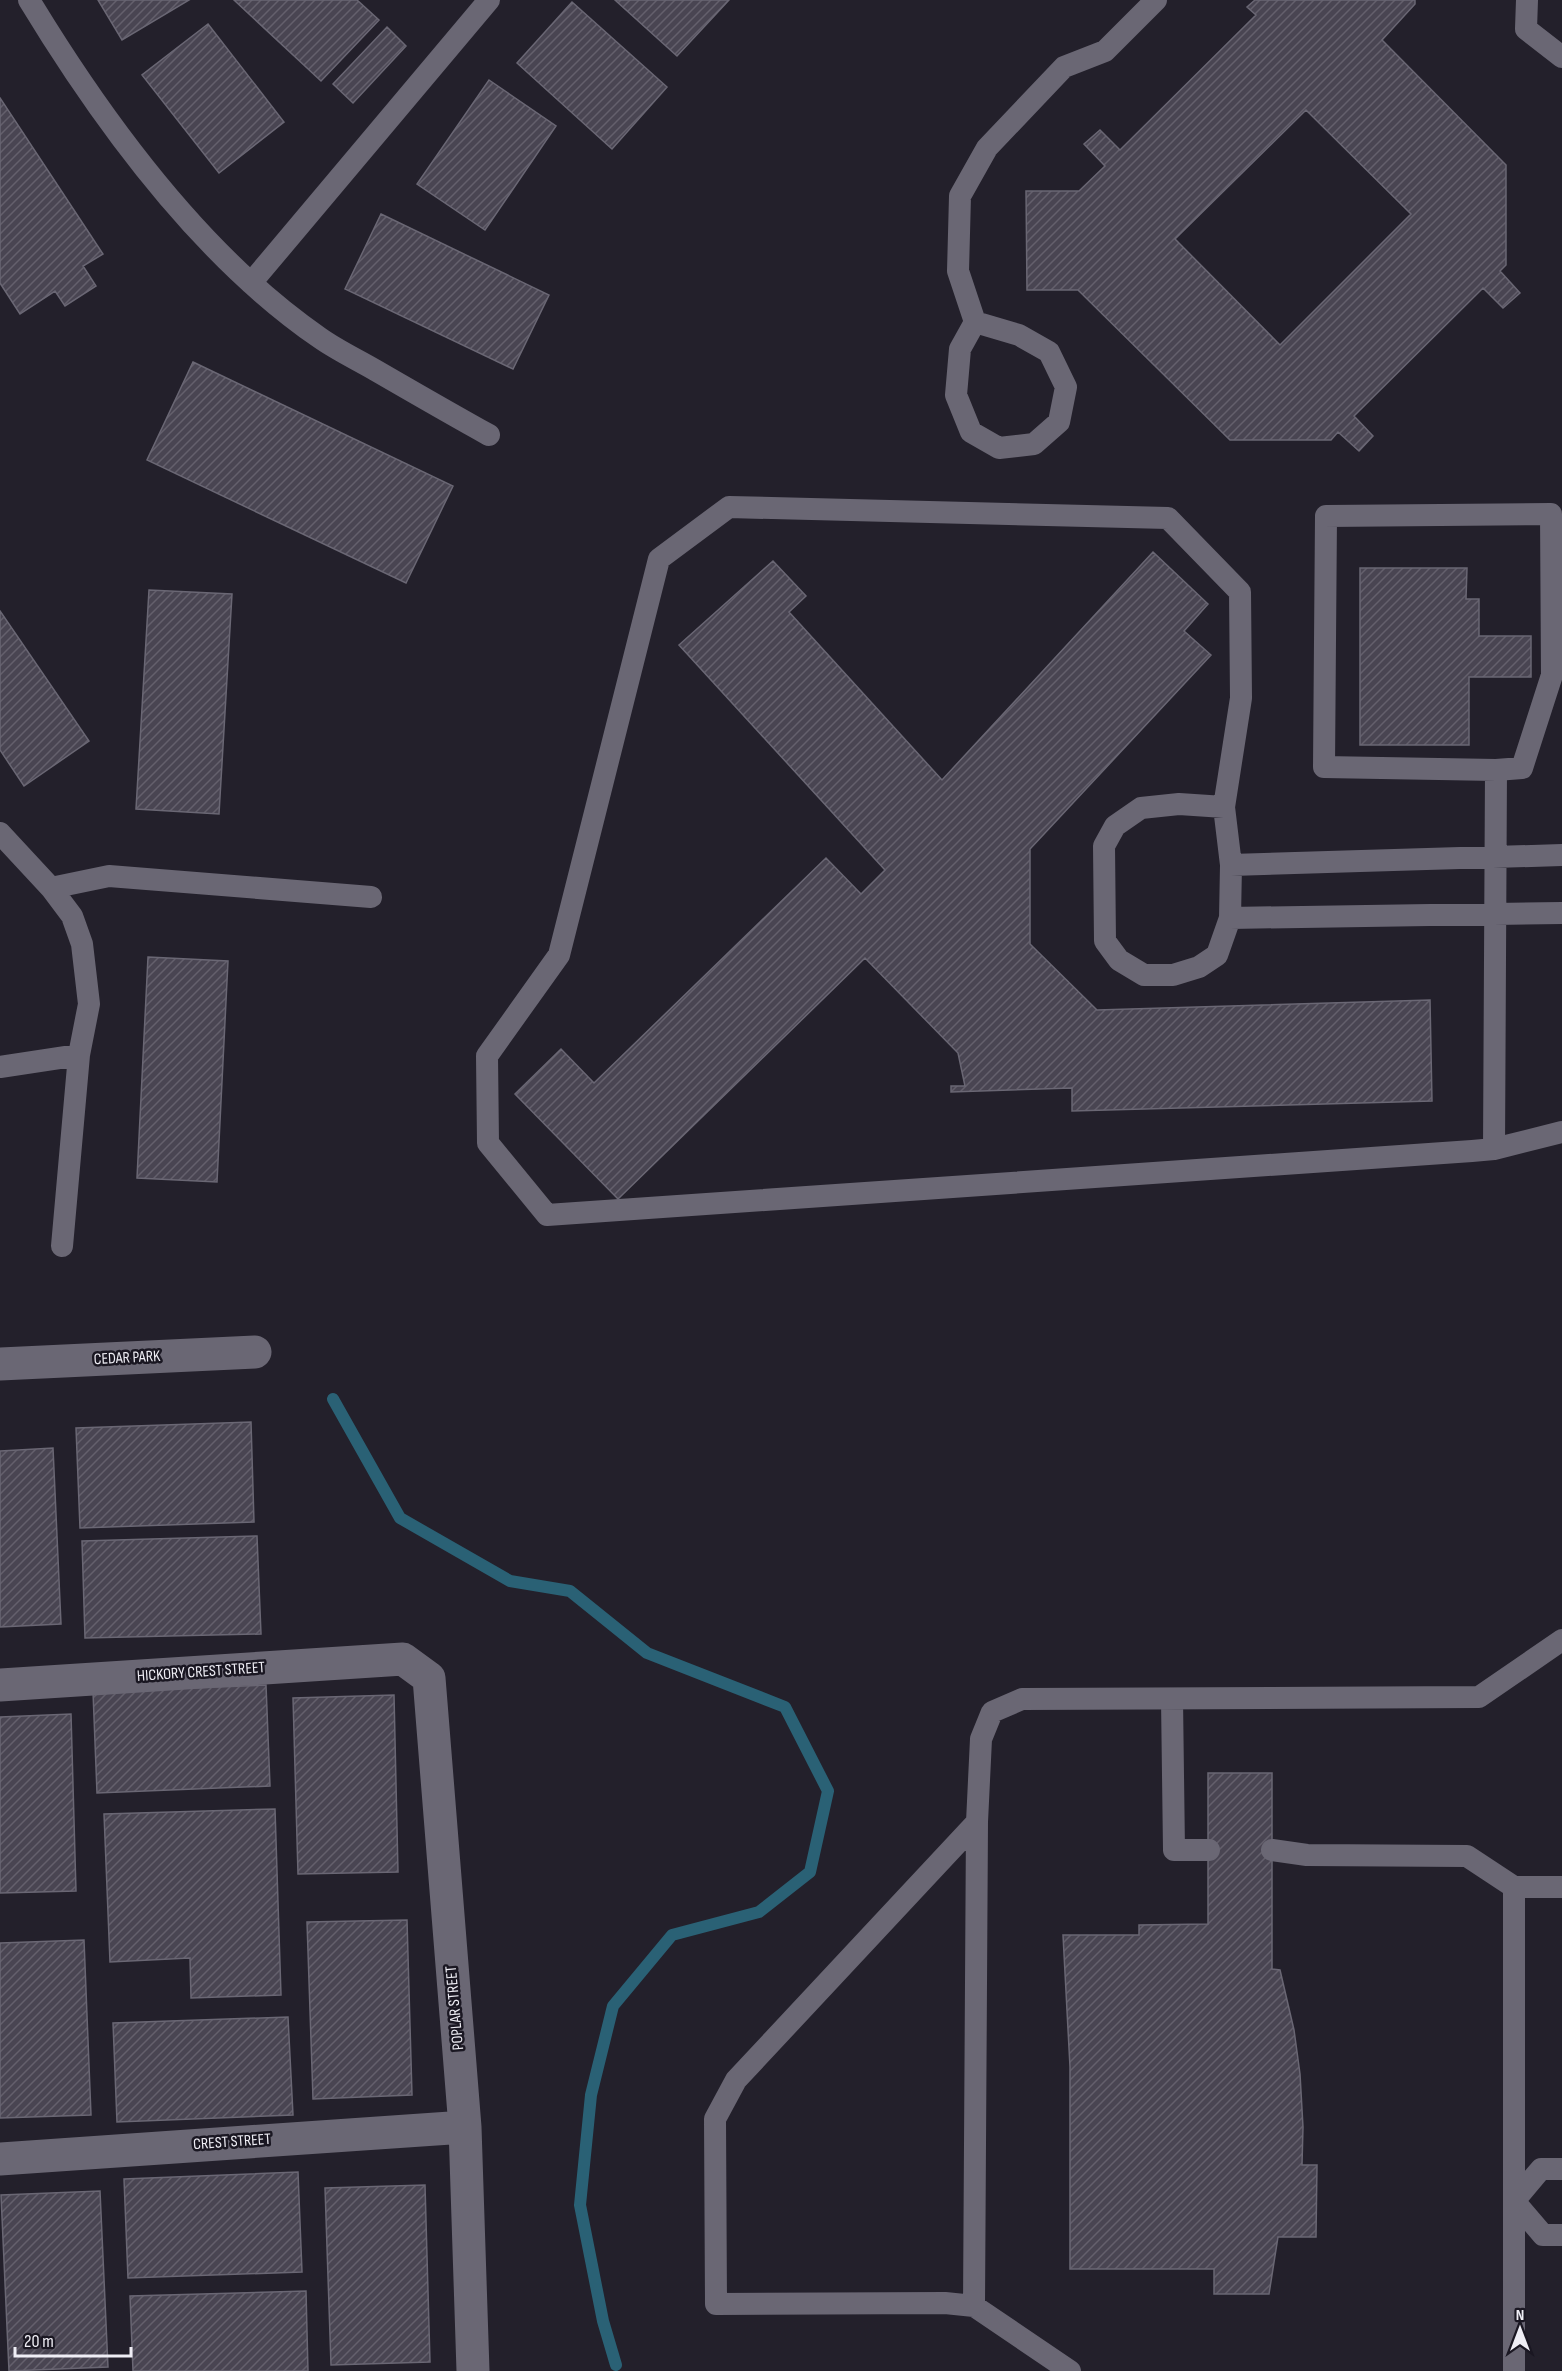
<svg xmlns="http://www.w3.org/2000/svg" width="1562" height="2371" viewBox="0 0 1562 2371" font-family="'Sofia Sans Condensed',sans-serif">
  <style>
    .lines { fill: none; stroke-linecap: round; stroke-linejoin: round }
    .stream { stroke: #2a6175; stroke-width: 12 }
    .building { fill: url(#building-hatch); stroke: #6a6774; stroke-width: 1.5; fill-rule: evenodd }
    .lane { stroke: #6a6774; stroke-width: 22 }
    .street { stroke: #6a6774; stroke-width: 33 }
    .labels { text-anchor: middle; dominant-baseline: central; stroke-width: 5; stroke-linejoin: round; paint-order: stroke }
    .street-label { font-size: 16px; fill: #efeef5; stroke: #1a1722 }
  </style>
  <defs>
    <pattern id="building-hatch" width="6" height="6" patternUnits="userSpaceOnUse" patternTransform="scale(1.5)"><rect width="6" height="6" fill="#494552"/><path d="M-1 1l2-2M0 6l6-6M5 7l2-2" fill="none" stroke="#64606c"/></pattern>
  </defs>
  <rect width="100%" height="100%" fill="#23202b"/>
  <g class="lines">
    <path class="stream" d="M333,1399l67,119 110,63 60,10 77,62 138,54 43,84 -18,81 -51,40 -87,23 -59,71 -22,89 -11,110 23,116 13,44"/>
  </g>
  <path class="building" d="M98,0h91l-67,40z
    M234,0h123l22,20 -58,61z
    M615,0h114l-52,56z
    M1255,0h160v4l-33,36 124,125v100l-6,6 20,22 -17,15 -20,-20 -129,128 19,20 -14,15 -21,-19 -7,8h-101l-152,-150h-51l-1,-99h53l26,-25 -21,-22 16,-14 20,20 136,-135 -9,-8zM1306,110l105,104 -131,131 -105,-106z
    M572,2l95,85 -55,62 -95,-86z
    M208,24l76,98 -65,51 -77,-98z
    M387,27l19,19 -53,57 -20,-19z
    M489,80l67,46 -71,104 -68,-46z
    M0,98l103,156 -20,12 13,20 -31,20 -10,-15 -35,23 -20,-31z
    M381,214l168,81 -36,74 -168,-80z
    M193,362l260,124 -47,97 -259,-123z
    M1153,552l55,52 -24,27 27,24 -181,194v95l67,66 333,-10 2,101 -360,10v-23l-121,4v-6h14l-7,-33 -93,-95 -247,241 -103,-105 46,-45 33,34 232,-225 35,36 24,-24 -206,-225 94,-84 33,35 -17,16 153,168z
    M1360,568h107l-1,31h13v37h52v41h-62v68h-109z
    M149,590l83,4 -13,220 -83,-5z
    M0,611l89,130 -65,45 -24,-36z
    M148,957l80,4 -11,221 -80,-4z
    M251,1422l3,100 -174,6 -4,-100z
    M53,1448l8,176 -61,3v-176z
    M257,1536l4,98 -176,4 -3,-97z
    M266,1685l4,101 -173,7 -4,-101z
    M394,1695l4,177 -100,2 -5,-176z
    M71,1714l5,177 -76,2v-176z
    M1208,1773h64v196l8,1 14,60 6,44 3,53 -1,38h15l-1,72h-38l-9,57h-55v-25h-144v-202l-7,-132h76v-10l69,-1z
    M275,1809l6,186 -90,3 -1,-40 -80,4 -6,-148z
    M407,1920l5,175 -99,4 -6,-177z
    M84,1940l7,175 -91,3v-175z
    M288,2017l5,98 -176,7 -4,-99z
    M298,2172l4,100 -174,6 -4,-99z
    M425,2185l5,177 -99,3 -6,-177z
    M100,2191l8,176 -99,4 -8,-176z
    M306,2291l2,80h-175l-3,-75z"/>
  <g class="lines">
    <path class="lane" d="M29,0c74,122 173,257 291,338 17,12 36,21 55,32 38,22 76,44 114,65
      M1527,0l-1,29 36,28
      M251,283l238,-283
      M975,322l44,13 30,17 17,35 -7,35 -25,22 -35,4 -28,-16 -15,-37 4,-46 15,-27 -17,-51 2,-75 27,-48 77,-81 41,-16 51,-51
      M1224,807l-45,-3 -38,4 -26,18 -11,20 1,95 14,19 25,15h29l26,-8 18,-12 13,-37 1,-53 -7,-58 17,-109 -1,-106 -72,-74 -439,-11 -70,52 -100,396 -72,101 1,87 59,72 925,-64 22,-2 68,-17
      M0,833l51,55 21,28 10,28 7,60 -10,51 -17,191
      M1231,865l331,-10
      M51,888l58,-12 262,21
      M1230,918l332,-5
      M0,1067l79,-12
      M1494,1149l2,-379 -172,-3 2,-251 225,-2 1,161 -30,93 -26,2
      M1172,1699l2,151h35
      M1272,1850l35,5 160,1 47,31
      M1562,2169h-21l-27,32 29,34h19
      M974,2306l-29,-3 -229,1 -1,-185 21,-39 241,-258
      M1070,2371l-96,-65 3,-484 4,-83 11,-27 30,-13 457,-2 83,-57
      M1514,2371v-484h48"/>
    <path class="street" d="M0,1364l255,-12
      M0,1685l403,-26 26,19 36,449 8,244
      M0,2159l465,-32"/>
  </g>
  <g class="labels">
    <g class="street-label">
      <text transform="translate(127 1358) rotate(-3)">CEDAR PARK</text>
      <text transform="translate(201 1672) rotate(-4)">HICKORY CREST STREET</text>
      <text transform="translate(455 2008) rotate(-95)">POPLAR STREET</text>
      <text transform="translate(232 2142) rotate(-4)">CREST STREET</text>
    </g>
  </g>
  <g transform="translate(1520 2329)" stroke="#1a1722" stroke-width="4.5" paint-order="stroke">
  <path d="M0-4.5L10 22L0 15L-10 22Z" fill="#efeef5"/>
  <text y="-9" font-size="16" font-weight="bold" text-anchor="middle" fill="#efeef5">N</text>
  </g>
  <path d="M15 2347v9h116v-9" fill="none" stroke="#efeef5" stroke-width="3"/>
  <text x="24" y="2347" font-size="18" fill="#efeef5" stroke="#1a1722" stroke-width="4.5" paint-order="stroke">20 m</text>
</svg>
